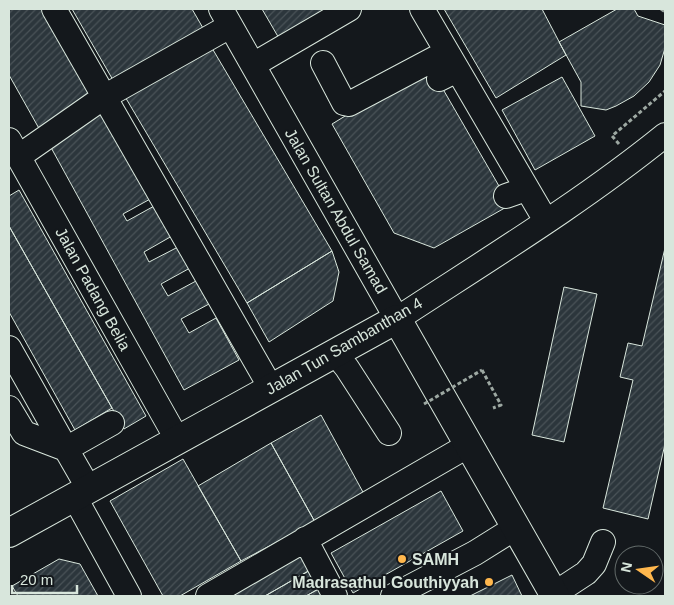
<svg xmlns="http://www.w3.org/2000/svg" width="674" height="605" viewBox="0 0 674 605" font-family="Helvetica,sans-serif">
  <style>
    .building { fill: url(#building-hatch); stroke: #d8e6dc }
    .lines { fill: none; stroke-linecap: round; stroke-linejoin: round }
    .minor-casing { stroke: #d8e6dc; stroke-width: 26 }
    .major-casing { stroke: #d8e6dc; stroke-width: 30 }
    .path { stroke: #9da8a2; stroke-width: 3; stroke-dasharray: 4 2.5; stroke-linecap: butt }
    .minor { stroke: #14181c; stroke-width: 24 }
    .major { stroke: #14181c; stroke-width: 28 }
    .path-bridge { stroke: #9da8a2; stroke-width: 3; stroke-dasharray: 4 2.5; stroke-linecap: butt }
    .poi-dot { fill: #ffb74d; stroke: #14181c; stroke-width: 2 }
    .labels { text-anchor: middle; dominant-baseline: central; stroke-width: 4; stroke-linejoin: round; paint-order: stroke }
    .street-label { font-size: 16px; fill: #d8e6dc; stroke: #14181c }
    .poi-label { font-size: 16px; font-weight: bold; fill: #d8e6dc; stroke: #14181c; text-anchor: start }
  </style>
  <defs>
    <pattern id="building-hatch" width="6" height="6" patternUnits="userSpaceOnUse" patternTransform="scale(1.25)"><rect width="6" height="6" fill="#2c363c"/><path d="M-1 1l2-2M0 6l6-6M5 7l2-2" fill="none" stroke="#4a5358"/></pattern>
  </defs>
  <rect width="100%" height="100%" fill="#14181c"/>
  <path class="building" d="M9,9h39l51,89 -58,34 -32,-57z
    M72,9h120l15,26 -90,52z
    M262,9h72l-54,31z
    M444,9h98l24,46 -70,43z
    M617,9h17l4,7 27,9v23l-5,17 -11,17 -15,14 -18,10 -10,4 -25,-4v-24l-22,-40z
    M209,43l123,208 -85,52 -123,-208z
    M429,65l81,140 -76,43 -40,-15 -62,-109z
    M562,77l33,59 -60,34 -33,-60z
    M104,110l48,88 -29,16 4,7 29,-16 16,31 -28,16 5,10 29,-15 12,21 -29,16 7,12 28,-15 13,23 -28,15 8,14 27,-15 23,42 -55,30 -136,-248z
    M19,190l127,226 -22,13 -115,-203v-30z
    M9,226l103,182 -37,22 -66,-118z
    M665,248v196l-17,75 -45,-11 30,-128 -13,-3 8,-34 14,3z
    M332,251l7,21 -6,29 -64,41 -22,-39z
    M564,287l33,7 -33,148 -32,-7z
    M321,415l43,79 -49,28 -44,-79z
    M271,443l44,79 -74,39 -43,-75z
    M183,459l58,102 -61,35h-17l-53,-95z
    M441,491l22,40 -110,62 -22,-40z
    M303,552l9,17 -47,27h-40z
    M59,559l21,5 18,32h-80l-6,-10z
    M312,569l10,18 -16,9h-41z
    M512,575l10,21h-52z
    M322,587l5,9h-21z"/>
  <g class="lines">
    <defs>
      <path id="minor" d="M54,9l217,379
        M221,9l176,310c90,-59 184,-116 268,-184
        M422,9l124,212
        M323,63l21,40 5,1 98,-52
        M253,65l96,-56
        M439,79l18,-9
        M9,140l168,299
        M18,157l86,-60 126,-71
        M506,196l20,-7
        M9,348l57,101 -42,-16 -15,-25
        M335,353l12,15 42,65
        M89,489l-23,-40 46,-26
        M74,496l55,100
        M305,539l30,57
        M554,594l32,-21 8,-9 9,-22
        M208,596l261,-151
        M393,596l82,-43 40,-25"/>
      <path id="major" d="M9,533l388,-214 158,277"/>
    </defs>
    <use href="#minor" class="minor-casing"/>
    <use href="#major" class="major-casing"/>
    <path class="path" d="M661,9l4,3
      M619,144l-7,-8 53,-45
      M482,370l19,35 -8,3"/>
    <use href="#minor" class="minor"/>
    <use href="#major" class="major"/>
    <path class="path-bridge" d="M424,404l58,-34"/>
  </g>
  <g class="poi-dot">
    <circle cx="402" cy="559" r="5"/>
    <circle cx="489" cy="582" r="5"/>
  </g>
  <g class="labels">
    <g class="street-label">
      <text transform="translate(336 211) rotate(60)">Jalan Sultan Abdul Samad</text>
      <text transform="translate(93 289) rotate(61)">Jalan Padang Belia</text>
      <text transform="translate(344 346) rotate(-30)">Jalan Tun Sambanthan 4</text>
    </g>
    <g class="poi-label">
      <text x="412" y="559">SAMH</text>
      <text x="479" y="582" text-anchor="end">Madrasathul Gouthiyyah</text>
    </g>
  </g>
  <rect width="674" height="605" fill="none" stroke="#d8e6dc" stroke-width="20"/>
  <g transform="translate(639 570) rotate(283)"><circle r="24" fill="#14181c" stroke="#626a69"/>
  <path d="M0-4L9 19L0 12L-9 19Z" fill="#ffb74d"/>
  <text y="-8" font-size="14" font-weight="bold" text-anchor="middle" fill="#d8e6dc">N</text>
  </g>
  <path d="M12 585v8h65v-8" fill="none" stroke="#d8e6dc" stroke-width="2.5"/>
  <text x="20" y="585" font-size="15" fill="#d8e6dc" stroke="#14181c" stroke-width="4" paint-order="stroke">20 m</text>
</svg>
